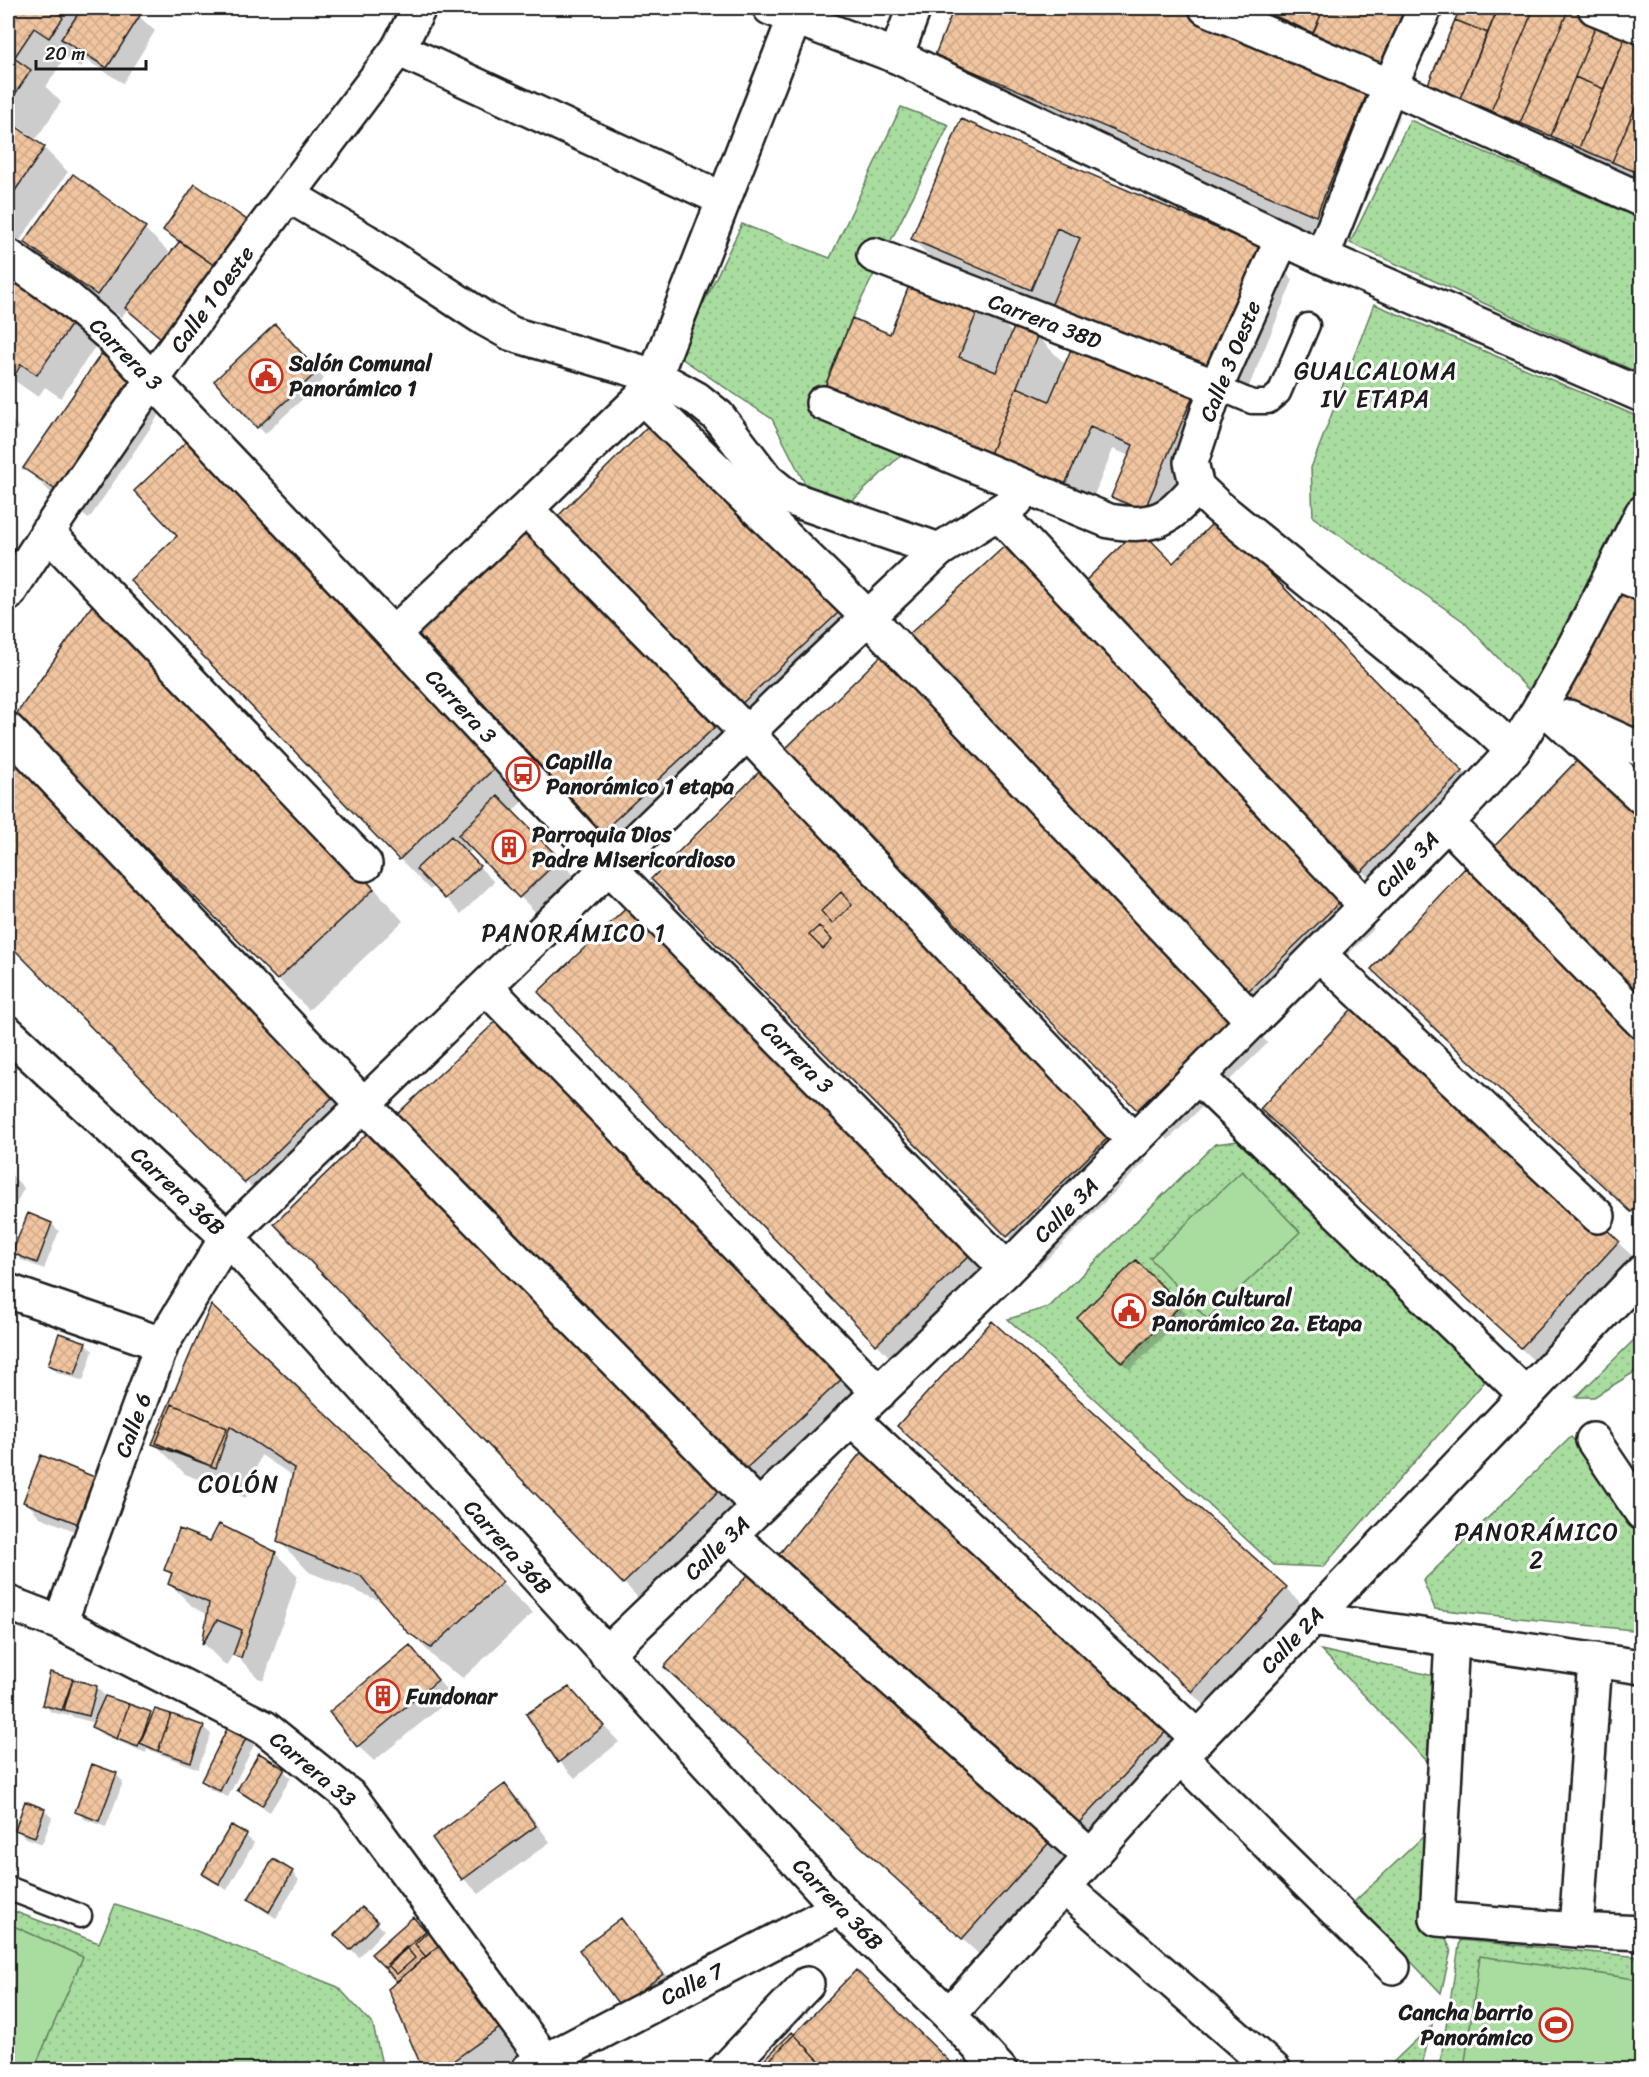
<svg xmlns="http://www.w3.org/2000/svg" width="1649" height="2077" viewBox="0 0 1649 2077" font-family="Sriracha,sans-serif">
  <style>
    .grass { fill: url(#grass-dots); stroke: #627c5e; stroke-width: 1.5 }
    .pitch { fill: #a8dd9f; stroke: #627c5e; stroke-width: 1.5 }
    .shadow { fill: #0003 }
    .building { fill: url(#building-cross-hatch); stroke: #1c1c1c; stroke-width: 1.5 }
    .lines { fill: none; stroke-linecap: round; stroke-linejoin: round }
    .service-casing { stroke: #1c1c1c; stroke-width: 27 }
    .pedestrian-casing { stroke: #1c1c1c; stroke-width: 38 }
    .minor-casing { stroke: #1c1c1c; stroke-width: 38 }
    .service { stroke: #fff; stroke-width: 22 }
    .pedestrian { stroke: #fff; stroke-width: 33 }
    .minor { stroke: #fff; stroke-width: 33 }
    .labels { text-anchor: middle; dominant-baseline: central; stroke-width: 6; stroke-linejoin: round; paint-order: stroke }
    .street-label { font-size: 22px; fill: #1c1c1c; stroke: #fff }
    .poi-label { font-size: 22px; font-weight: bold; fill: #1c1c1c; stroke: #fff; text-anchor: start }
    .neighbourhood-label { font-size: 24px; letter-spacing: 1.5px; fill: #1c1c1c; stroke: #fff }
  </style>
  <defs>
    <pattern id="grass-dots" width="8" height="8" patternUnits="userSpaceOnUse" patternTransform="scale(1.5)"><rect width="8" height="8" fill="#a8dd9f"/><path d="M2 2h.1M6 6h.1" fill="none" stroke="#90bd88" stroke-width="1.8" stroke-linecap="round"/></pattern>
    <pattern id="building-cross-hatch" width="8" height="8" patternUnits="userSpaceOnUse" patternTransform="scale(1.5)"><rect width="8" height="8" fill="#f1c5a0"/><path d="M0 0l8 8M0 8l8-8" fill="none" stroke="#cea989"/></pattern>
  </defs>
  <rect width="100%" height="100%" fill="#fff"/>
  <filter id="ink" filterUnits="userSpaceOnUse"><feTurbulence type="fractalNoise" baseFrequency=".0167" numOctaves="2"/><feDisplacementMap in="SourceGraphic" scale="12" xChannelSelector="R" yChannelSelector="G"/><feConvolveMatrix kernelMatrix="1 2 1 2 8 2 1 2 1" color-interpolation-filters="sRGB"/></filter>
  <g filter="url(#ink)">
    <path class="grass" d="M901,107l48,18 -97,193 -31,78 82,57 -53,50 -45,-19 -33,-65 -94,-63 64,-132 88,34z
      M1410,120l231,99v155l-291,-131z
      M1374,304l267,114v66l-100,219 -78,-82 -150,-104 -2,-49z
      M1246,1140l248,231 -171,196 -49,-2 -266,-246 41,-12 166,-163z
      M1641,1333v35l-47,29h-18z
      M1571,1437l44,48 26,44v102l-206,-22 -12,-28z
      M1321,1650l135,31 -8,102z
      M1447,1814l-7,111 11,25 -10,43 -87,-91z
      M115,1905l79,25 144,57 35,38 10,44h-375v-160l91,34z
      M1460,1940l181,17v112l-202,1z
      M1432,2025l-11,44h-35z"/>
    <path class="pitch" d="M1242,1171l58,61 -93,87 -57,-61z
      M9,1924l74,33 -49,112h-26v-141z
      M1480,1956l161,24v89h-177z"/>
    <path class="shadow" d="M8,8h122l25,23 -32,52 -37,-23 -6,8 -15,-11 -19,30 15,15 -25,37 -17,-12 -2,2 27,19 24,24 -50,71 -10,-7z
      M956,8h230l184,77 30,31 -53,130 -380,-161 -31,-30z
      M1258,8h181l-36,78 -123,-56z
      M1462,8h124l56,23v151l-197,-82 -15,-16z
      M962,121l300,128 31,31 -51,123 -299,-134 -31,-30z
      M73,176l72,53 24,23 -8,11 2,2 16,-21 -14,-14 81,-9 16,15 -85,116 -49,-43 -7,8 -72,-52 -23,-23z
      M8,274l90,68 -37,56 -16,-11 -7,10 -30,-21z
      M981,301l32,33 24,2 29,29 128,27 23,24 -49,117 -32,-13 -23,-23 17,-41 -17,-7 -28,68 -67,-27 -127,-154z
      M275,326l49,53 -59,55 -49,-53z
      M102,356l63,50 -76,113 -40,-28 -24,-23z
      M8,416l11,12 -11,17z
      M188,442l340,354 -16,16 77,79 -38,37 -78,-79 -6,5 27,28 -33,32 -27,-28 -4,4 -30,-31 -221,-323z
      M685,453l182,191 -100,95 -30,-31z
      M1642,549v23l-7,-6z
      M1248,551l245,251 -101,100 -30,-31z
      M8,552l15,11 16,16 -31,44z
      M560,558l185,201 -112,103 -30,-31z
      M1039,575l335,354 -97,94 -31,-30z
      M138,617l265,304 -94,89 -292,-294z
      M918,682l350,361 -100,97 -380,-391z
      M8,752l363,368 -94,93 -269,-272z
      M760,773l386,388 -107,106 -385,-388z
      M639,898l366,383 -98,94 -30,-31z
      M1404,999l238,35v188z
      M1359,1003l283,262 -89,113 -260,-239z
      M504,1016l369,393 -104,97 -31,-30z
      M377,1127l378,390 -101,97 -30,-31z
      M8,1171l16,17 -13,26 -3,-2z
      M52,1224l7,7 -15,38 -23,-9 -7,-8z
      M1136,1262l51,51 -57,57 -51,-52z
      M212,1307l321,306 -70,65 -24,-16 -31,-31 -23,-28 -76,-31 -30,-31 14,-65 -32,-21 -15,43 -61,-24 -31,-31z
      M85,1343l8,8 -10,30 -26,-9 -7,-7z
      M900,1426l386,162 30,31 -93,103 -293,-266z
      M866,1448l337,306 -100,107 -294,-273z
      M42,1457l60,85 -62,-25 -15,-16z
      M211,1543l64,10 23,23 -34,104 -6,-2 -24,-25 -8,13 -22,-22 5,-29 -16,-8 -23,-23 2,-8 -6,-7z
      M757,1567l328,301 -91,100 -297,-271 -31,-30z
      M409,1648l44,49 -79,64 -16,-15z
      M51,1674l45,13 8,8 -1,2 47,17 3,3 50,10 8,7 -13,35 -51,-20 -1,4 -45,-19 -8,-7 2,-4 -22,-6 -3,-3 -1,2 -18,-4 -7,-8z
      M584,1705l35,37 -44,36 -15,-16 -32,-47z
      M247,1735l8,8 -27,54 -18,-8 -7,-8z
      M284,1771l7,7 -21,34 -24,-15 -7,-7z
      M116,1774l7,8 -17,45 -22,-8 -7,-8z
      M505,1786l16,16 29,40 -71,52 -15,-15z
      M44,1810l8,8 -10,26 -18,-7 -7,-7z
      M231,1827l15,9 8,7 -27,47 -16,-9 -7,-8z
      M292,1872l7,8 -23,38 -18,-11 -8,-8z
      M362,1909l22,21 -25,27 -23,-22z
      M413,1919l111,132 -27,19h-73l-25,-88z
      M621,1920l15,16 42,54 -57,15z"/>
    <path class="building" d="M8,8h47l8,10 -14,20 -15,-10 -20,30 17,12 -23,35z
      M82,8h48l11,6 -34,54 -46,-29z
      M954,8h235l182,76 -55,132 -381,-161z
      M1257,8h67l-11,25z
      M1324,8h81l-25,56 -67,-31z
      M1460,8h38l-10,25 -33,-13z
      M1498,8h36l-43,103 -31,-13z
      M1534,8h35l-49,115 -29,-12z
      M1569,8h20l12,5 -50,123 -31,-13z
      M1601,13l29,12 -26,64 -29,-12z
      M1455,20l33,13 -28,65 -32,-14z
      M1630,25l12,4v62l-30,71 -33,-14z
      M1575,77l29,12 -25,59 -28,-12z
      M1642,91v81l-1,2 -29,-12z
      M961,119l302,129 -52,125 -160,-67 29,-68 -23,-10 -26,62 -120,-51z
      M8,121l37,26 -37,54z
      M73,174l73,53 -49,68 -73,-53z
      M195,184l52,36 -32,46 -52,-36z
      M180,241l35,25 -54,72 -36,-30z
      M8,272l68,46 -39,57 -16,-11 -6,11 -7,-5z
      M914,273l68,27 -23,57 37,15 19,-47 23,9 -52,130 -165,-67 31,-79 38,16z
      M275,324l43,47 -61,57 -43,-47z
      M1075,340l120,51 -51,120 -33,-14 22,-52 -43,-18 -29,67 -75,-30 31,-77 32,14z
      M101,354l41,28 -77,114 -42,-28z
      M654,420l184,193 -103,97 -181,-190z
      M188,440l311,324 -100,96 -269,-280 47,-44 -43,-45z
      M1217,519l246,252 -102,101 -281,-286 59,-58 34,35z
      M529,525l186,202 -113,105 -187,-202z
      M1008,543l337,354 -100,97 -340,-356z
      M107,584l267,305 -97,91 -262,-264z
      M1612,585l30,12v139l-78,-32z
      M887,650l352,361 -102,99 -352,-361z
      M8,750l334,338 -97,95 -237,-240z
      M1584,753l58,56v198l-157,-151z
      M760,771l356,359 -109,107 -356,-358z
      M498,796l62,63 -41,39 -61,-63z
      M451,836l29,30 -35,33 -29,-30z
      M1465,868l177,164v169l-11,11 -260,-243z
      M841,892l11,13 -20,19 -11,-13z
      M639,896l336,354 -99,95 -338,-353z
      M819,926l13,14 -9,9 -14,-14z
      M1359,1001l260,240 -98,107 -261,-239z
      M504,1014l340,363 -107,100 -340,-363z
      M377,1124l348,361 -102,99 -349,-360z
      M28,1213l24,10 -15,40 -25,-10z
      M1136,1260l45,45 -59,58 -45,-45z
      M211,1305l292,277 -72,66 -24,-16 -46,-56 -84,-34 17,-74 -64,-42 -14,42 -64,-24z
      M992,1321l295,266 -95,105 -295,-266z
      M59,1333l27,9 -11,33 -27,-10z
      M172,1404l55,24 -16,38 -55,-23z
      M866,1446l308,277 -103,108 -295,-273z
      M41,1455l63,26 -18,46 -63,-25z
      M219,1524l57,28 -35,106 -8,-3 9,-25 -25,-10 -15,25 7,-42 -41,-19 4,-11 -8,-3 15,-41 31,12z
      M757,1565l298,271 -93,103 -298,-272z
      M410,1645l28,35 -81,67 -28,-35z
      M50,1672l23,7 -11,31 -20,-5z
      M73,1679l24,7 -8,30 -25,-6z
      M569,1687l35,39 -46,37 -32,-49z
      M105,1696l24,8 -12,35 -26,-12z
      M129,1704l22,8 -13,35 -21,-8z
      M155,1709l16,5 -13,37 -18,-8z
      M171,1714l33,12 -13,36 -33,-11z
      M229,1725l19,9 -28,57 -19,-10z
      M259,1753l26,16 -23,37 -25,-16z
      M92,1764l25,9 -18,48 -24,-9z
      M505,1784l31,42 -74,54 -30,-42z
      M25,1801l20,8 -10,28 -20,-7z
      M231,1825l16,9 -28,50 -17,-10z
      M273,1859l20,12 -24,41 -21,-13z
      M362,1907l16,15 -28,28 -16,-15z
      M413,1917l13,14 -41,37 -14,-14z
      M621,1918l42,56 -43,32 -41,-56z
      M432,1925l13,15 -48,42 -12,-14z
      M433,1927l12,13 -19,17 -11,-13z
      M445,1940l56,87 -61,43h-17l-35,-81z
      M406,1947l9,11 -18,16 -10,-10z
      M856,1970l102,100h-198z
      M792,2032l36,38h-61l-6,-7z"/>
    <g class="lines">
      <defs>
        <path id="service" d="M1216,387l36,15h16l11,-9 29,-68
          M8,1888l72,28"/>
        <path id="pedestrian" d="M1206,8l184,78 252,114
          M1595,8l47,19
          M398,49l325,150
          M896,56l18,-48
          M874,255l342,132
          M642,397l226,220 385,404
          M823,403l286,118c19,3 40,5 57,-5 11,-6 22,-20 31,-29
          M526,509l221,224 387,408
          M998,513l368,393
          M47,532l318,332
          M939,550l77,-49
          M1613,572l29,12
          M393,634l133,-125 116,-112 13,-21 140,-359
          M1542,705l100,92
          M1569,717l73,33
          M8,730l356,375 395,402
          M1513,751c49,-76 89,-157 129,-238
          M1447,823l195,199
          M1319,954l279,262
          M486,987l393,406
          M1198,1077l328,318
          M851,1418l347,320
          M1593,1440l49,73
          M730,1535l360,321
          M1452,1639l-15,280 139,11 66,3
          M1180,1757l213,210
          M1064,1887l210,183
          M1576,1930l19,-270"/>
        <path id="minor" d="M770,8l126,48 426,201 320,138
          M8,256l58,41 43,37 284,300 216,233 398,402
          M1322,257l68,-171 35,-78
          M8,594c119,-189 256,-367 390,-545l21,-41
          M8,1033l219,204 612,671 110,107 51,55
          M8,1291l154,53
          M8,1603l52,20 205,105 86,69 201,273
          M1311,1619l331,48
          M60,1623l102,-279 65,-107 575,-557 137,-130 -150,-52 -22,-18 -49,-64 -21,-17 -42,-23 -143,-42 -27,-15 -119,-78 -78,-46
          M606,1654l401,-385 359,-363 81,-83 66,-72 -24,-23 -273,-223 -19,-18 -6,-25 25,-75 66,-148
          M949,2015l231,-258 346,-362 116,-123
          M528,2070l311,-162
          M725,2070l82,-86"/>
      </defs>
      <use href="#service" class="service-casing"/>
      <use href="#pedestrian" class="pedestrian-casing"/>
      <use href="#minor" class="minor-casing"/>
      <use href="#service" class="service"/>
      <use href="#pedestrian" class="pedestrian"/>
      <use href="#minor" class="minor"/>
    </g>
  </g>
  <defs>
    <symbol id="civic-ring" viewBox="-11 -11 22 22"><circle r="9.5" fill="#fff" stroke="#c8321e" stroke-width="1.5"/><path d="M-.6-6.5H3V-4.5H.6V-3L4-1V1h2V6H-6V1h2V-1L-.6-3ZM-1.2 2.5V6h2.4V2.5Z" fill="#c8321e"/></symbol>
    <symbol id="bus-ring" viewBox="-11 -11 22 22"><circle r="9.5" fill="#fff" stroke="#c8321e" stroke-width="1.5"/><path d="M-5-6H5V4H4V6H2V4H-2V6H-4V4H-5ZM-3.5-4V0h7V-4ZM-3.5 1.2v1.5H-2V1.2ZM2 1.2v1.5H3.5V1.2Z" fill="#c8321e"/></symbol>
    <symbol id="building-ring" viewBox="-11 -11 22 22"><circle r="9.5" fill="#fff" stroke="#c8321e" stroke-width="1.5"/><path d="M-4-6H4V6H1V3H-1V6H-4ZM-2.5-4.3h1.7v1.8h-1.7ZM.8-4.3h1.7v1.8H.8ZM-2.5-1h1.7V.8h-1.7ZM.8-1h1.7V.8H.8Z" fill="#c8321e"/></symbol>
    <symbol id="stadium-ring" viewBox="-11 -11 22 22"><circle r="9.5" fill="#fff" stroke="#c8321e" stroke-width="1.5"/><path d="M0-5a6.5 5 0 1 0 0 10a6.5 5 0 1 0 0-10ZM-3.5-1.8h7v3.6h-7Z" fill="#c8321e"/></symbol>
  </defs>
  <g fill-rule="evenodd">
    <use href="#civic-ring" x="247" y="357" width="38" height="38"/>
    <use href="#bus-ring" x="504" y="755" width="38" height="38"/>
    <use href="#building-ring" x="490" y="828" width="38" height="38"/>
    <use href="#civic-ring" x="1110" y="1292" width="38" height="38"/>
    <use href="#building-ring" x="364" y="1677" width="38" height="38"/>
    <use href="#stadium-ring" x="1537" y="2006" width="38" height="38"/>
  </g>
  <g class="labels">
    <g class="street-label">
      <text transform="translate(212 299) rotate(-54)">Calle 1 Oeste</text>
      <text transform="translate(1045 321) rotate(21)">Carrera 38D</text>
      <text transform="translate(126 354) rotate(45)">Carrera 3</text>
      <text transform="translate(1230 361) rotate(-68)">Calle 3 Oeste</text>
      <text transform="translate(461 706) rotate(47)">Carrera 3</text>
      <text transform="translate(1407 864) rotate(-46)">Calle 3A</text>
      <text transform="translate(797 1057) rotate(45)">Carrera 3</text>
      <text transform="translate(178 1191) rotate(43)">Carrera 36B</text>
      <text transform="translate(1066 1210) rotate(-45)">Calle 3A</text>
      <text transform="translate(133 1425) rotate(-70)">Calle 6</text>
      <text transform="translate(508 1547) rotate(48)">Carrera 36B</text>
      <text transform="translate(717 1548) rotate(-44)">Calle 3A</text>
      <text transform="translate(1292 1640) rotate(-47)">Calle 2A</text>
      <text transform="translate(313 1769) rotate(40)">Carrera 33</text>
      <text transform="translate(838 1904) rotate(46)">Carrera 36B</text>
      <text transform="translate(692 1984) rotate(-27)">Calle 7</text>
    </g>
    <g class="poi-label">
      <text x="289" y="363">Salón Comunal<tspan x="289" dy="25">Panorámico 1</tspan></text>
      <text x="546" y="761">Capilla<tspan x="546" dy="25">Panorámico 1 etapa</tspan></text>
      <text x="532" y="834">Parroquia Dios<tspan x="532" dy="25">Padre Misericordioso</tspan></text>
      <text x="1152" y="1298">Salón Cultural<tspan x="1152" dy="25">Panorámico 2a. Etapa</tspan></text>
      <text x="406" y="1696">Fundonar</text>
      <text x="1533" y="2012" text-anchor="end">Cancha barrio<tspan x="1533" dy="25">Panorámico</tspan></text>
    </g>
    <g class="neighbourhood-label">
      <text x="1376" y="371">GUALCALOMA<tspan x="1376" dy="28">IV ETAPA</tspan></text>
      <text x="574" y="933">PANORÁMICO 1</text>
      <text x="239" y="1484">COLÓN</text>
      <text x="1537" y="1532">PANORÁMICO<tspan x="1537" dy="28">2</tspan></text>
    </g>
  </g>
  <rect width="1649" height="2077" fill="none" stroke="#fff" stroke-width="30"/>
  <rect x="15" y="15" width="1619" height="2047" fill="none" stroke="#1c1c1c" stroke-width="2" filter="url(#ink)"/>
  <path d="M36 60v9h110v-9" fill="none" stroke="#1c1c1c" stroke-width="3"/>
  <text x="45" y="60" font-size="18" fill="#1c1c1c" stroke="#ffffff" stroke-width="4.5" paint-order="stroke">20 m</text>
</svg>
